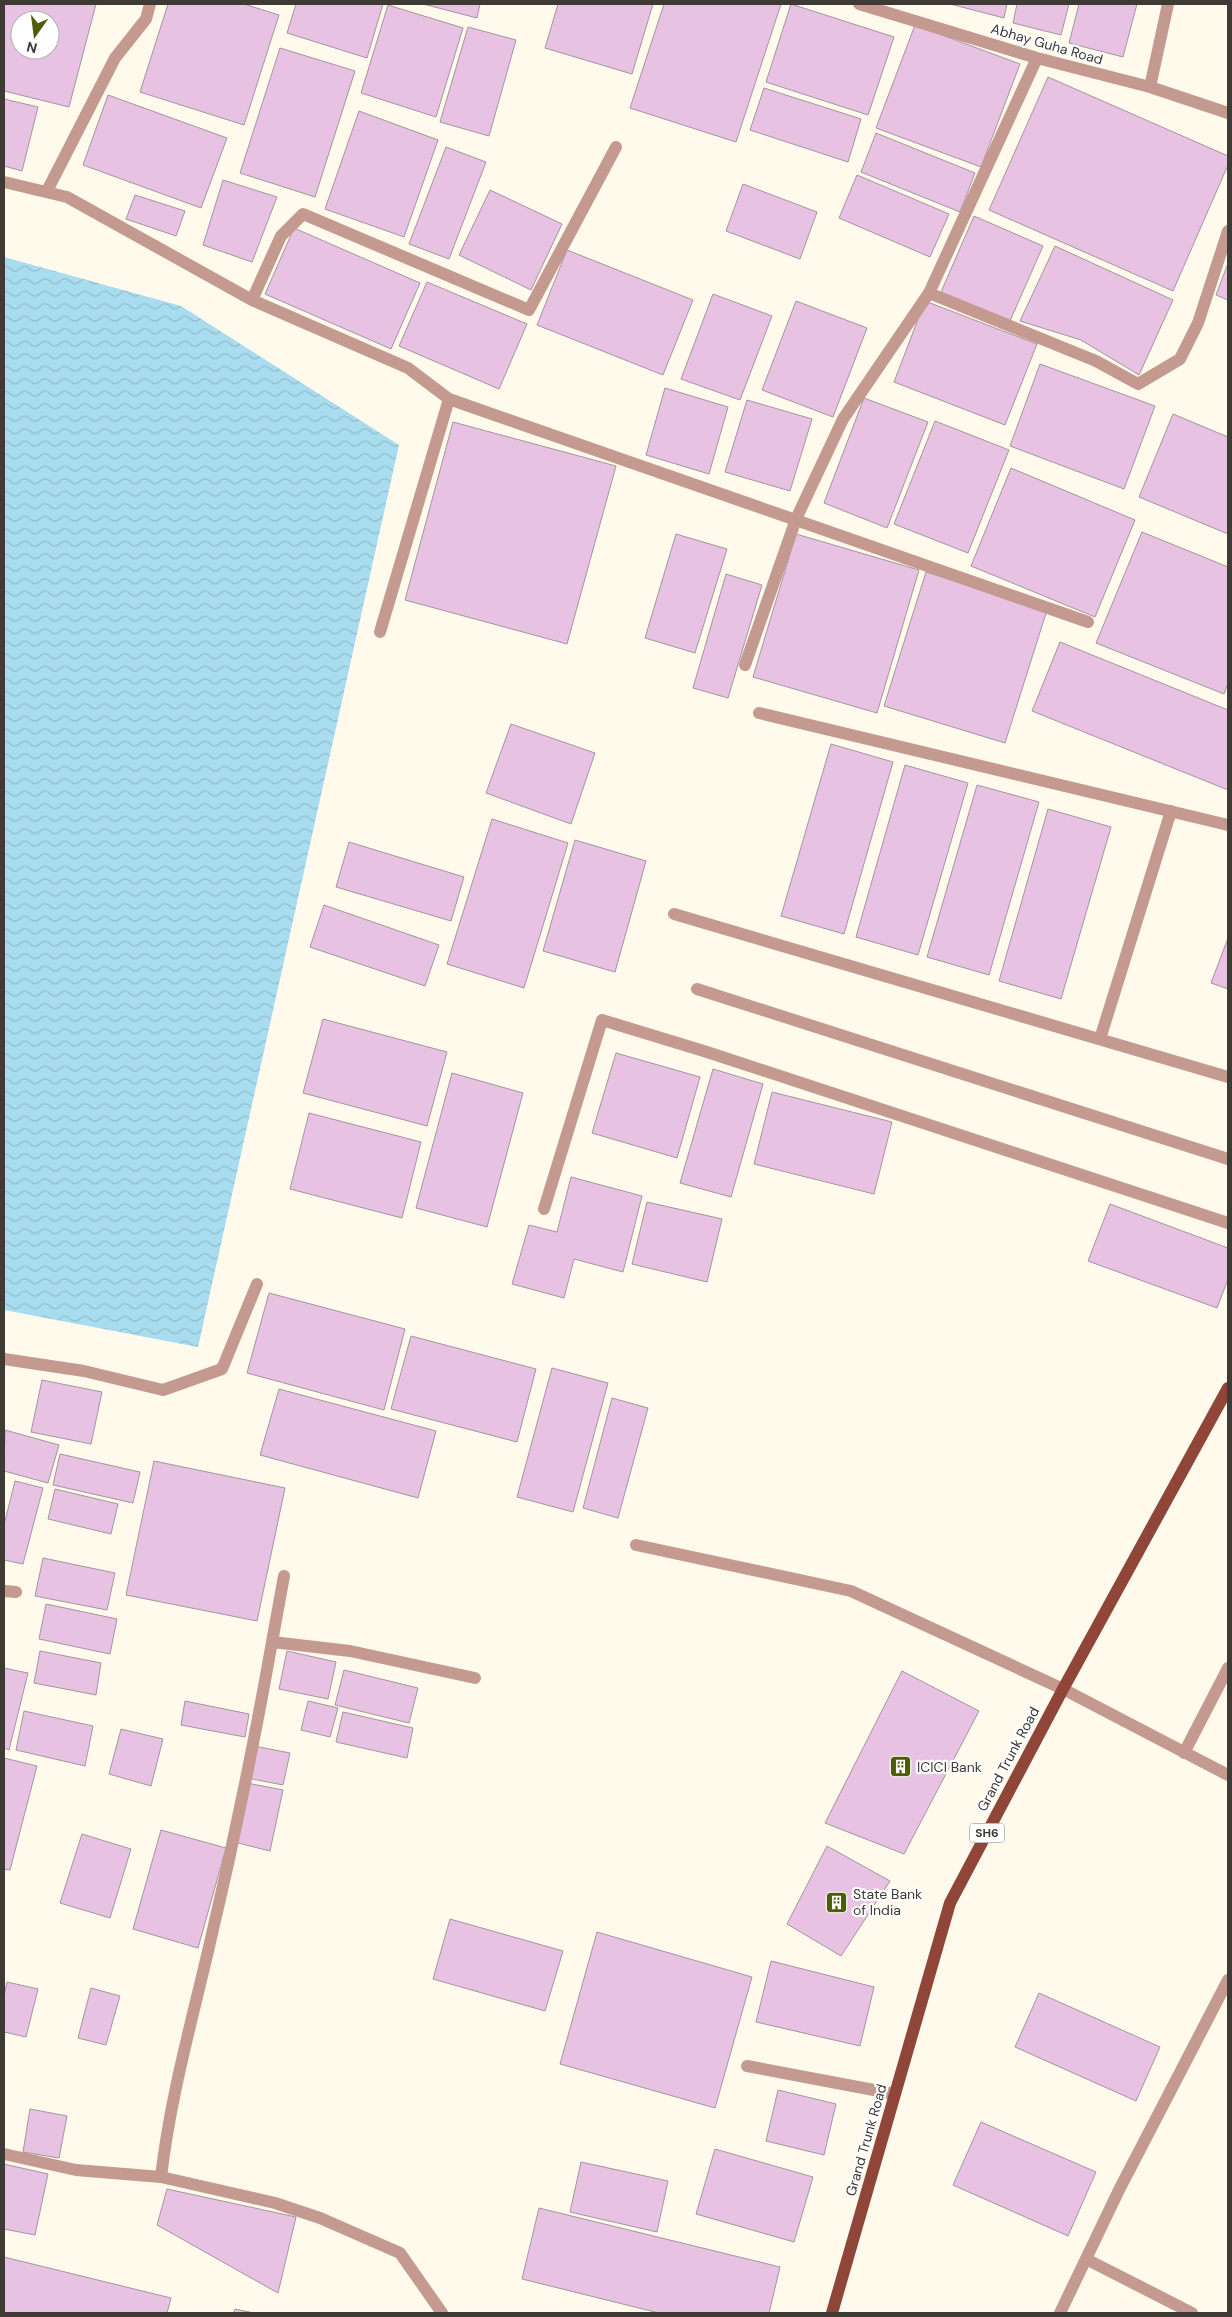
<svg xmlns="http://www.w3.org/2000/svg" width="1232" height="2317" viewBox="0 0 1232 2317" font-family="'DM Sans',sans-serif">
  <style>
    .water { fill: url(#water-waves) }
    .building { fill: #e8c2e2; stroke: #a394a0; fill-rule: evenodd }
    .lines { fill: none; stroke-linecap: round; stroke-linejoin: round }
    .lane { stroke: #c49990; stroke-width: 12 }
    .street { stroke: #c49990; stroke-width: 12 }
    .primary { stroke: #8f4639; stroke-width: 12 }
    .labels { text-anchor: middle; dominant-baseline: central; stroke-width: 4.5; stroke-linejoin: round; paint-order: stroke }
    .shield { fill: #fff; stroke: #787671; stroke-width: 1 }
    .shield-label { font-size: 12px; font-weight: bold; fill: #3e3b34 }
    .street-label { font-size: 14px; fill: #3e3b34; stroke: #fff }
    .poi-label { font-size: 14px; fill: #3e3b34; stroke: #fff; text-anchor: start }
  </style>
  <defs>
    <pattern id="water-waves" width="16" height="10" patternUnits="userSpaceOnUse" patternTransform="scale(1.25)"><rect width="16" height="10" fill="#a8dcef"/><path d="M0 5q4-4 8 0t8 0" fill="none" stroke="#92bece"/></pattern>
  </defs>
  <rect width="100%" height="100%" fill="#fffaeb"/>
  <path class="water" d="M4,257l177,49 218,139 -201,902 -194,-37z"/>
  <path class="building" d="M4,4h92l-27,103 -65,-16zM20,20h30v30h-30z
    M168,4h76l35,11 -35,110 -104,-33z
    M296,4h87l-16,54 -80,-25z
    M423,4h57l-3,14z
    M558,4h95l-21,70 -87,-26z
    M664,4h117l-45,138 -106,-34z
    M791,4l103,33 -26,78 -102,-33z
    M950,4h57l-3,14z
    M1017,4h52l-8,31 -48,-12z
    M1079,4h58l-14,53 -54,-14z
    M388,5l75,23 -27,89 -75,-24z
    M915,25l105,39 -39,103 -105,-39z
    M468,27l48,13 -27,96 -49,-14z
    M280,48l75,23 -40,126 -75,-24z
    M1048,77l180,79v9l-55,126 -184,-81z
    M764,88l97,31 -13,43 -98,-32z
    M108,95l119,43 -26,70 -118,-43z
    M4,99l34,8 -16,64 -18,-5z
    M359,111l79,29 -34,97 -79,-28z
    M876,133l99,40 -15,39 -99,-40z
    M446,147l40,15 -37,97 -40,-15z
    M857,175l92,39 -19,43 -91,-39z
    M223,180l54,17 -25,65 -49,-17z
    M743,184l74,28 -17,47 -74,-28z
    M490,190l72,34 -31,66 -72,-35z
    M135,195l50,16 -9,25 -50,-17z
    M974,216l69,30 -33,75 -69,-29z
    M294,228l126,55 -29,66 -126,-55z
    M1055,246l118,54 -34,75 -58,-35 -61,-19z
    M567,250l126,50 -30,75 -126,-50z
    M1228,263v37l-12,-5z
    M427,282l100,42 -28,65 -100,-43z
    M713,294l59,22 -32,84 -59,-21z
    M796,301l71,27 -34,89 -71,-27z
    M925,301l112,43 -32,81 -111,-43z
    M1040,364l115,42 -31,83 -114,-43z
    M665,388l63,19 -19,67 -63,-19z
    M864,398l64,24 -41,106 -63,-25z
    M747,400l65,19 -22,72 -65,-19z
    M1173,414l55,23v97l-89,-37z
    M935,421l74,29 -41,103 -74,-29z
    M453,422l163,44 -49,178 -162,-44z
    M1011,468l124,52 -40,97 -124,-51z
    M1142,532l86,35v116l-4,11 -128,-51z
    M676,534l51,15 -32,104 -50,-15z
    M796,534l123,36 -42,143 -124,-36z
    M926,572l121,38 -42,133 -121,-37z
    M726,574l36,11 -34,113 -35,-10z
    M1060,642l168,68v80l-196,-79z
    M511,724l84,29 -24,71 -85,-31z
    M831,744l62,18 -49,172 -63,-18z
    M905,765l63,18 -50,172 -62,-18z
    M977,785l62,17 -50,173 -62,-18z
    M1048,809l63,18 -50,172 -62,-18z
    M492,819l76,24 -44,145 -77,-24z
    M575,840l71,21 -31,111 -72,-21z
    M349,842l115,35 -13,44 -115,-34z
    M324,905l115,40 -14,41 -115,-39z
    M1228,938v51l-17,-6z
    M323,1019l124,33 -20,74 -124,-33z
    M616,1053l84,24 -23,81 -85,-25z
    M713,1069l50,15 -32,113 -51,-14z
    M452,1073l71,20 -36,134 -71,-19z
    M772,1092l120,30 -18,72 -120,-30z
    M309,1113l112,29 -19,76 -112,-29z
    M571,1177l71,19 -19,76 -49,-13 -10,39 -52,-14 17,-59 28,7z
    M647,1202l75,17 -15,63 -75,-18z
    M1110,1204l118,44v31l-11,29 -129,-47z
    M269,1293l136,36 -21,81 -137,-37z
    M411,1336l125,33 -19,73 -126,-33z
    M552,1368l56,15 -35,129 -56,-15z
    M42,1380l60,12 -11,52 -60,-12z
    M279,1389l157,42 -18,67 -158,-43z
    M612,1398l36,10 -30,110 -35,-10z
    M5,1430l54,15 -11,38 -44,-12z
    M60,1454l80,18 -7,31 -80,-18z
    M154,1461l131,27 -28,133 -131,-26z
    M15,1481l28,7 -20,76 -19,-4v-35z
    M55,1489l63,15 -7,30 -63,-15z
    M43,1558l72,15 -8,37 -72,-14z
    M46,1604l71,15 -7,35 -71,-15z
    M40,1651l61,12 -5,32 -62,-12z
    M287,1651l49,11 -8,37 -49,-10z
    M4,1668l24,5 -19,77 -5,-2z
    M344,1670l74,18 -9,35 -74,-18z
    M902,1671l77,40 -75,143 -79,-31z
    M185,1701l64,13 -4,23 -64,-12z
    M308,1701l30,7 -8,29 -29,-7z
    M24,1711l69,15 -8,40 -69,-16z
    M343,1712l70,16 -6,30 -71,-16z
    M121,1729l42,10 -12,47 -42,-12z
    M254,1746l36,7 -7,32 -36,-7z
    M4,1758l33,8 -27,104 -6,-1z
    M247,1783l36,7 -13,61 -36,-9z
    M161,1830l65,18 -28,100 -65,-19z
    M82,1834l49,15 -21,69 -50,-15z
    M827,1846l63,35 -49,75 -54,-32z
    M450,1919l113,32 -18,60 -112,-32z
    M597,1932l155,45 -37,131 -155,-44z
    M771,1961l103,26 -14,59 -104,-24z
    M7,1982l31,7 -12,48 -22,-5v-36z
    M91,1988l29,8 -14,49 -28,-7z
    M1039,1993l121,54 -24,54 -121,-54z
    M778,2090l58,14 -12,51 -58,-14z
    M30,2109l37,7 -8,42 -36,-6z
    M981,2122l115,50 -28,64 -115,-51z
    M715,2149l98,28 -19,65 -98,-28z
    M581,2162l87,19 -11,51 -87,-20z
    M4,2164l44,10 -13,61 -31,-6z
    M167,2189l129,28 -18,76 -121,-68z
    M539,2208l241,59 -11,46h-110l-137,-34z
    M4,2257l167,41 -4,15h-163z
    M235,2309l19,4h-20z"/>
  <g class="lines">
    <path class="lane" d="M636,1545l215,46 212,98"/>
    <path class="street" d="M859,4l178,54 113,29 78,26
      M1150,87l18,-83
      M4,182l63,15 185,103 156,68 41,31 -69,233
      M47,191l68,-133 31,-39 4,-15
      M929,293l167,68 42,23 42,-25 18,-36 30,-92
      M252,300l29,-64 22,-22 226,96 87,-163
      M449,399l639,223
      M745,665l51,-146 47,-100 86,-126 108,-235
      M759,713l469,112
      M674,914l554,163
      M697,989l531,170
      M1100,1039l71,-228
      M544,1209l58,-189 105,32 521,171
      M4,1359l80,12 79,19 59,-21 35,-85
      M4,1591l12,1
      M272,1642l12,-66
      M1063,1689l165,86
      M1184,1753l44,-85
      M747,2066l148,28
      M4,2154l72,16 85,7 114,26 45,15 80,35 42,60
      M161,2177c9,-78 30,-153 48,-230 24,-101 45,-203 63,-305l78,9 125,27
      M1086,2259l106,54
      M1060,2313l59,-123 109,-210"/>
    <path class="primary" d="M832,2313l118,-410 113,-214 165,-301"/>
  </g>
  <defs>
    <symbol id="building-square" viewBox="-11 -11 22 22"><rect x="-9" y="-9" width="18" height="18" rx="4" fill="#4b5e05" stroke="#fff"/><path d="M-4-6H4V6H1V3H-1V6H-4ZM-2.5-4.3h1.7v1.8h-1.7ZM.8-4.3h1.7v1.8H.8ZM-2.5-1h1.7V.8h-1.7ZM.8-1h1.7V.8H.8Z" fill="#fff"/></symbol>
  </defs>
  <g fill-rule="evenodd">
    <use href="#building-square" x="888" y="1754" width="25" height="25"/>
    <use href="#building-square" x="824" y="1890" width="25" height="25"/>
  </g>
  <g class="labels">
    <rect class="shield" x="969.5" y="1823.5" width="35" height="19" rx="4"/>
    <g class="shield-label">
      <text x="987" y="1833">SH6</text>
    </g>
    <g class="street-label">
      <text transform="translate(1047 44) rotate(16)">Abhay Guha Road</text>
      <text transform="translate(1008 1759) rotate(-62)">Grand Trunk Road</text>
      <text transform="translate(866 2140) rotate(-74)">Grand Trunk Road</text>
    </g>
    <g class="poi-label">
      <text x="917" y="1767">ICICI Bank</text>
      <text x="853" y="1894">State Bank<tspan x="853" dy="16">of India</tspan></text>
    </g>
  </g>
  <rect width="1232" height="2317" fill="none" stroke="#3e3b34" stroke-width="10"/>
  <g transform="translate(35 35) rotate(194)"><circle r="24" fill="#ffffff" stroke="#b2b1ae"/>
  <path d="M0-4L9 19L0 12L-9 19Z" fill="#4b5e05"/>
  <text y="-8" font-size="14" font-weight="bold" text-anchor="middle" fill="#3e3b34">N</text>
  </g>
</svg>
